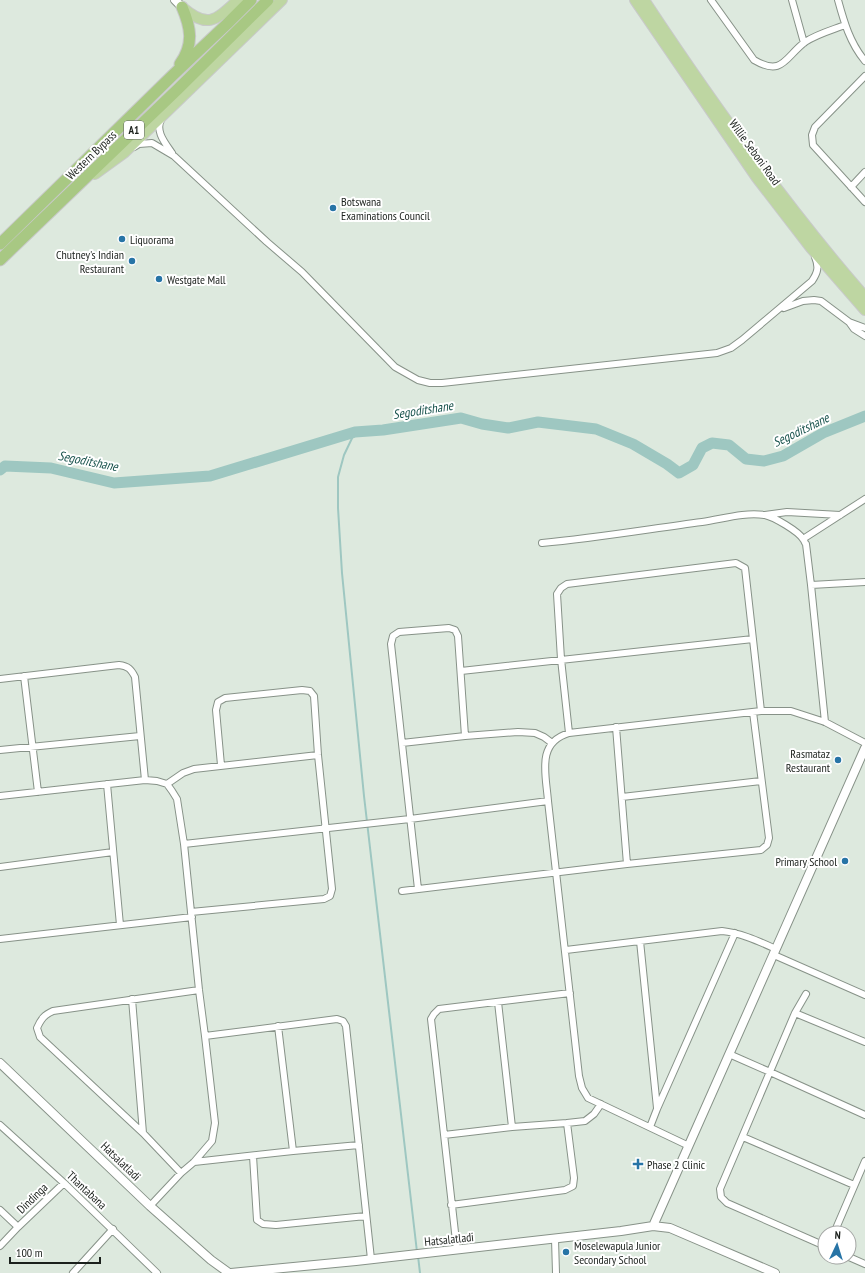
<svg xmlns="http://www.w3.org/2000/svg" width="865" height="1273" viewBox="0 0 865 1273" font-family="'PT Sans Narrow',sans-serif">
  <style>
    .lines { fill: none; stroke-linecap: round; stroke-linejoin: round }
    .stream { stroke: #9ec7c1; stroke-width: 2 }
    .river { stroke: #9ec7c1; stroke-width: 11 }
    .minor-casing { stroke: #879288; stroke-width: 8 }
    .tertiary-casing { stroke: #879288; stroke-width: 10 }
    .primary-casing { stroke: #c8c9c9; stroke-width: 12 }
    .trunk-casing { stroke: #c8c9c9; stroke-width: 13 }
    .minor { stroke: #fff; stroke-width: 6 }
    .tertiary { stroke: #fff; stroke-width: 8 }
    .primary { stroke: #bed6a2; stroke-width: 10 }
    .trunk { stroke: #a8c883; stroke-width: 11 }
    .poi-dot { fill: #2774a6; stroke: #fff; stroke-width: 1.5 }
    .labels { text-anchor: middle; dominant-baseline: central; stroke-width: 4; stroke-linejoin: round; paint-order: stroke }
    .shield { fill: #fff; stroke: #5f6360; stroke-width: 1 }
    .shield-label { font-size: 11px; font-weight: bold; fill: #1b201c }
    .street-label { font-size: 12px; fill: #1b201c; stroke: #fff }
    .poi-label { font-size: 12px; fill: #1b201c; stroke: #fff; text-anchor: start }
    .water-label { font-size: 13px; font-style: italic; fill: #19534d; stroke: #fff }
  </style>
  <rect width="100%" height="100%" fill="#dde9de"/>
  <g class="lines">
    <path class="stream" d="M355,432l-11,23 -6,22v31l4,65 22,223 53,456
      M418,1256l2,17"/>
    <path class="river" d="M0,470l5,-4 46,2 63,15 96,-7 145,-44 28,-2 78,-12 21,6 26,4 30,-6 58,7 37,15 34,20 12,9 14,-8 9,-17 10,-5 17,2 17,14 18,2 19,-5 40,-23 42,-17"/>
    <defs>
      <path id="minor" d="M711,0l43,60c29,17 31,-3 51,-18 12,-8 27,-12 40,-17
        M792,0l12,43
        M838,0c6,22 12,43 27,61
        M865,76l-50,51 -3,8 1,10 52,57
        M162,118c-8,12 3,25 10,35
        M134,147l5,-3 13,-1 22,13 93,86 35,30 93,95 23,13 12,3h12l275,-30 14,-5 11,-8 70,-59c6,-9 7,-14 3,-24
        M851,187l14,-15
        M784,308l19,-7 11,-1 7,1 28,21 16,6
        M849,322l5,7 11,7
        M765,515l22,-3 53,3
        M803,539l62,-40
        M542,543c54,-5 107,-14 160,-21 21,-3 41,-10 63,-7 9,2 33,16 38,24 1,0 2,5 3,5l5,41
        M461,671l292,-32
        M24,676l14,116
        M0,679l119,-14c9,1 12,4 16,12l10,103
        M825,722l-14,-137 54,-3
        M616,727l11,137
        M569,733l-8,-74 -4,-65 4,-6 6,-4 169,-21 9,5 16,143
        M402,743l63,-7 53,-4 17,1 9,4 8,6
        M0,750l140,-14
        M107,784l13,141
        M167,784l16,-11 11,-4 124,-14
        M0,796l145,-16 12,1 10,3 5,7 5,8 7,45 15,146 6,46 10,87 -3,18 -18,21 -13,11 -31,33
        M622,797l139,-16
        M184,844l226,-25 138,-18
        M0,867l113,-15
        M418,889l-27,-245 2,-8 6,-4 50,-4 6,2 3,6 7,100
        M402,891l225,-27 134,-14 6,-5 2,-7 -16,-126
        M191,912l133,-13 6,-3 2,-7 -14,-134 -4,-59 -4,-5 -8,-1 -77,8 -7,4 -2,8 5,55
        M0,939l192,-22
        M640,941l17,167
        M566,950l156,-19c19,2 36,10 54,18
        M774,955l91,40
        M806,994l-11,19 -75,176 1,8 6,6 98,43
        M132,999l11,134
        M498,1002l14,125
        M795,1013l70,29
        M278,1026l15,125
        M205,1036l132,-17 6,2 3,5 25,233
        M729,1054l41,18 95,43
        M0,1125l64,58 93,90
        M650,1127l7,-18 78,-176
        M444,1135l68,-8 55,-4 18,-2 9,-7 7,-10
        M743,1137l111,48
        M689,1146l-101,-48 -6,-10 -3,-12 -31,-275c-2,-27 -12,-58 21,-68l192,-22h30l34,11 40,21
        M253,1156l4,64 6,4 13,1 90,-9
        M194,1162l99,-11 66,-6
        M181,1173l-38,-40 -103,-96 -3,-9c4,-9 7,-13 16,-17l146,-21
        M451,1205l114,-15 8,-4 1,-8 -7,-55
        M0,1210l18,17
        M834,1233l31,-72
        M555,1239l1,34
        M0,1246l18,-19 46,-44
        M457,1250l-26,-231 3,-5 5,-5 131,-16
        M849,1257l16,7
        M73,1273l40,-44"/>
      <path id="tertiary" d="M175,0l7,7
        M0,1063l150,143 61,54 18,13
        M653,1226l212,-478
        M231,1273l125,-12 265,-30 32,-5 17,2 105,45"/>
      <path id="primary" d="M635,0l122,178 54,70 54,62
        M644,0c68,103 140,204 221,297
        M182,7c26,22 33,14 56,-7
        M95,174l29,-21 158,-153"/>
      <path id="trunk" d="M180,64c14,-20 11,-36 2,-57
        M0,244l173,-169 54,-51 24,-24
        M0,260l178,-171 90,-89"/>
    </defs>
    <use href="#minor" class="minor-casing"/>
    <use href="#tertiary" class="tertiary-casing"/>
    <use href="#primary" class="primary-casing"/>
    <use href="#trunk" class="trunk-casing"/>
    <use href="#minor" class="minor"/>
    <use href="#tertiary" class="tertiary"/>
    <use href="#primary" class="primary"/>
    <use href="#trunk" class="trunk"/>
  </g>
  <g class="poi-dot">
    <circle cx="333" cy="208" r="4"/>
    <circle cx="122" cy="239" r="4"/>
    <circle cx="132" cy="261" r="4"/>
    <circle cx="159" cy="279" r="4"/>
    <circle cx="838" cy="760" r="4"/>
    <circle cx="845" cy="861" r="4"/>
    <path d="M636 1158h4v4h4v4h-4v4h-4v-4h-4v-4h4z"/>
    <circle cx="566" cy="1252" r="4"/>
  </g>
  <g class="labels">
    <rect class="shield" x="124" y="121" width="20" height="18" rx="3"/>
    <g class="shield-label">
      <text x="134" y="130">A1</text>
    </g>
    <g class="street-label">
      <text transform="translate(755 152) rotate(54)">Willie Seboni Road</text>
      <text transform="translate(91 155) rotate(-44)">Western Bypass</text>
      <text transform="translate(121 1161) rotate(44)">Hatsalatladi</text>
      <text transform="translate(87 1190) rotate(43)">Thantabana</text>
      <text transform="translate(32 1198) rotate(-44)">Dindinga</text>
      <text transform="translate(449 1239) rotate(-6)">Hatsalatladi</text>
    </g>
    <g class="poi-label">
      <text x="341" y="201">Botswana<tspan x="341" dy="14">Examinations Council</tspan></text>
      <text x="130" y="239">Liquorama</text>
      <text x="124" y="254" text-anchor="end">Chutney's Indian<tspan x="124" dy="14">Restaurant</tspan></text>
      <text x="167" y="279">Westgate Mall</text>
      <text x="830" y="753" text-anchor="end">Rasmataz<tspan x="830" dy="14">Restaurant</tspan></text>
      <text x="837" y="861" text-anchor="end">Primary School</text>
      <text x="647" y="1164">Phase 2 Clinic</text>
      <text x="574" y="1245">Moselewapula Junior<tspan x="574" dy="14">Secondary School</tspan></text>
    </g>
    <g class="water-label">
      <text transform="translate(423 410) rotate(-9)">Segoditshane</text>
      <text transform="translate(801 430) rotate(-26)">Segoditshane</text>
      <text transform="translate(88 461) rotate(11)">Segoditshane</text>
    </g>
  </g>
  <g transform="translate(837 1245) rotate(4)"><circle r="19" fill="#ffffff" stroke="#a4a6a4"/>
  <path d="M0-3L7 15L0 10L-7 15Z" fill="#2774a6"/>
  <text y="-6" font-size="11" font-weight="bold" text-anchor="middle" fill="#1b201c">N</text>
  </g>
  <path d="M10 1257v6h90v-6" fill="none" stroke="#1b201c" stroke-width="2"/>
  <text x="16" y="1257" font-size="12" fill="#1b201c" stroke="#ffffff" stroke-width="3" paint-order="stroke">100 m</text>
</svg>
